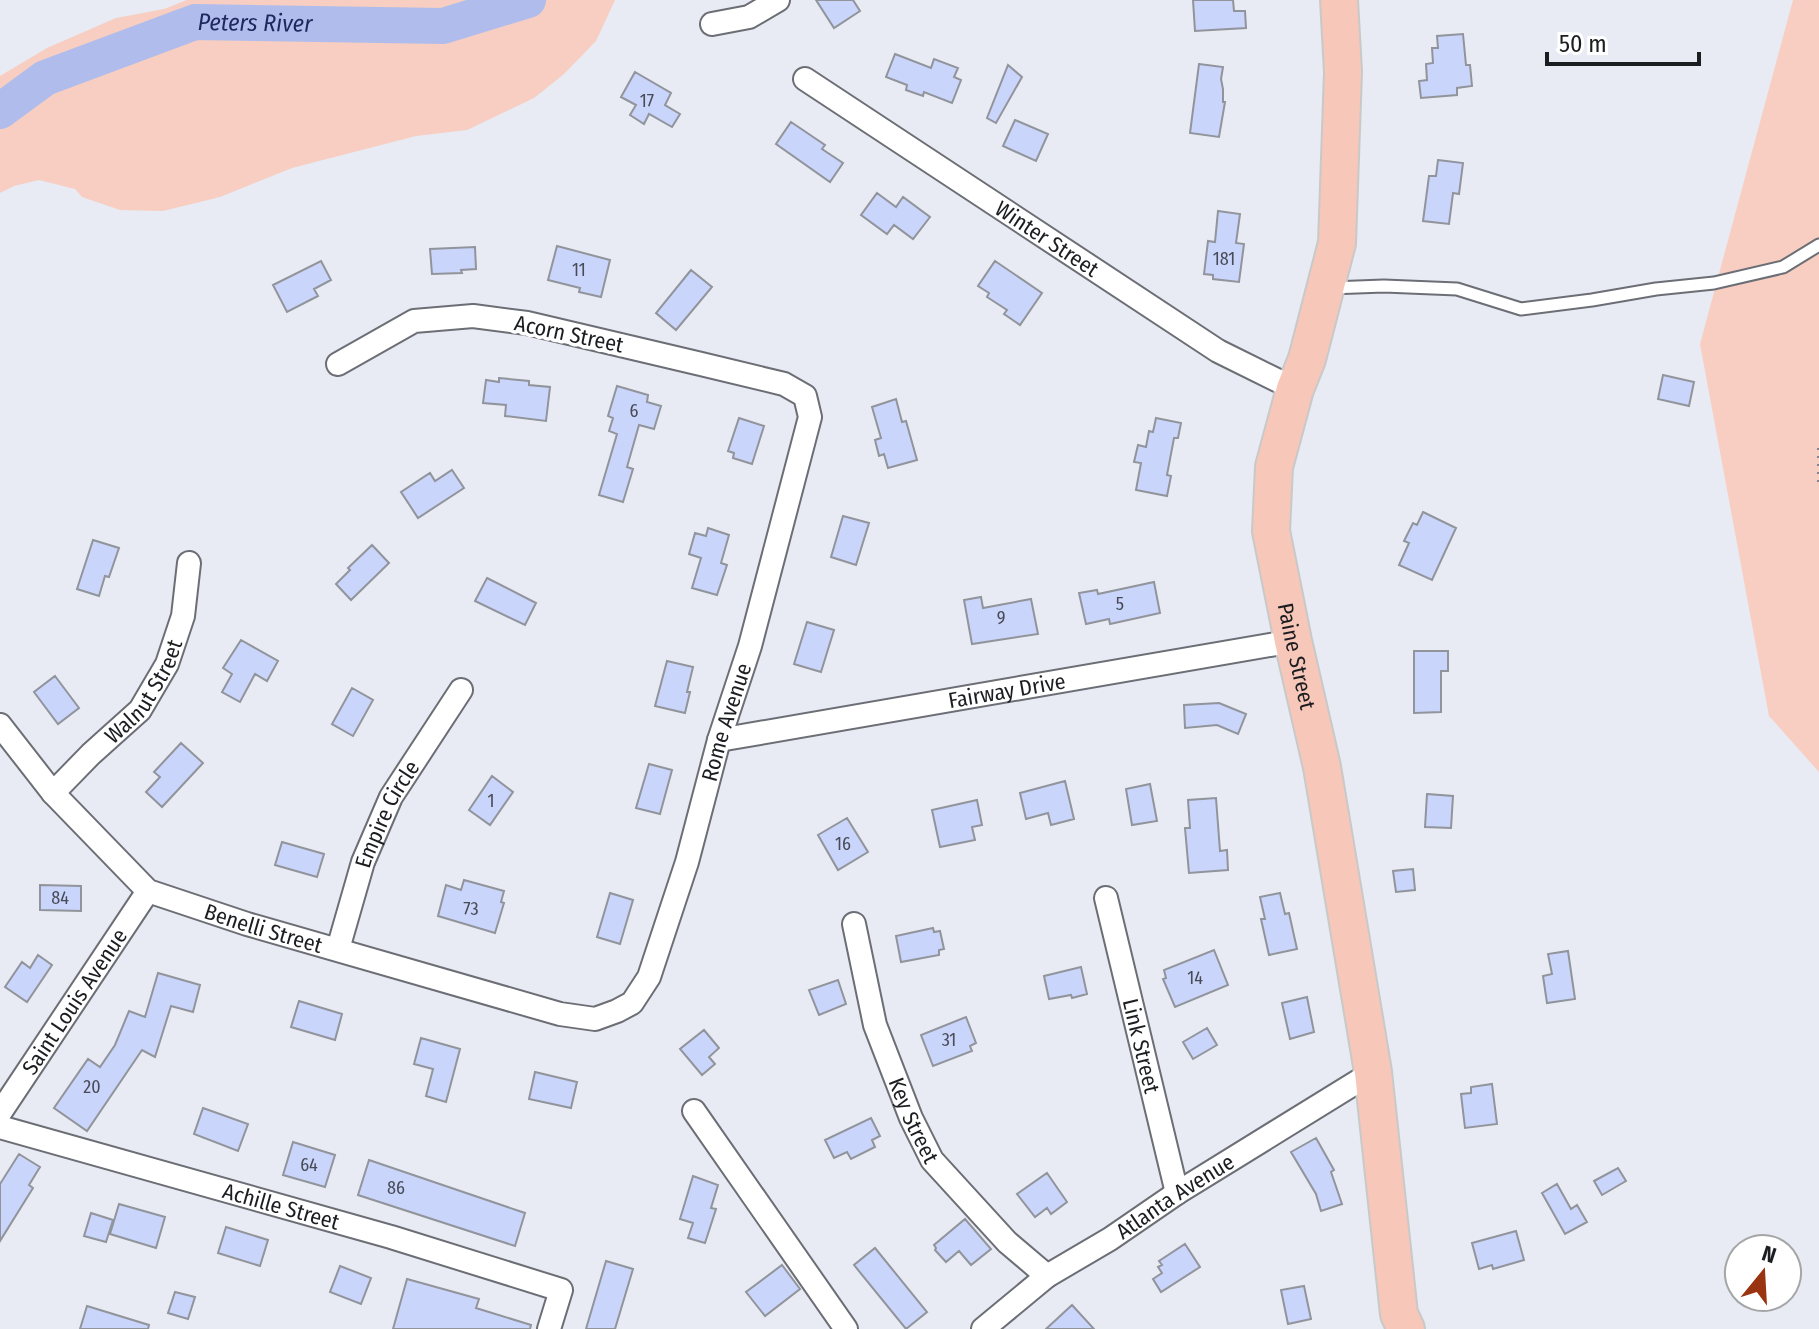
<svg xmlns="http://www.w3.org/2000/svg" width="1819" height="1329" viewBox="0 0 1819 1329" font-family="'Fira Sans Condensed',sans-serif">
  <style>
    .green { fill: #f7cec1 }
    .lines { fill: none; stroke-linecap: round; stroke-linejoin: round }
    .river { stroke: #b0bdec; stroke-width: 36 }
    .building { fill: #cad5fb; stroke: #91949b; stroke-width: 2 }
    .service-casing { stroke: #6c6e75; stroke-width: 15 }
    .minor-casing { stroke: #6c6e75; stroke-width: 26 }
    .primary-casing { stroke: #c9c9c9; stroke-width: 40 }
    .path { stroke: #83858a; stroke-width: 4; stroke-dasharray: 2 6; stroke-linecap: butt }
    .service { stroke: #fff; stroke-width: 11 }
    .minor { stroke: #fff; stroke-width: 22 }
    .primary { stroke: #f7c7b9; stroke-width: 36 }
    .labels { text-anchor: middle; dominant-baseline: central; stroke-width: 7; stroke-linejoin: round; paint-order: stroke }
    .number-label { font-size: 18px; fill: #484b57 }
    .street-label { font-size: 22px; fill: #1c1d20; stroke: #fff }
    .water-label { font-size: 24px; font-style: italic; fill: #1e275e; stroke: #fff }
  </style>
  <rect width="100%" height="100%" fill="#e8ebf3"/>
  <path class="green" d="M187,0h428l-19,41 -32,33 -30,24 -67,32 -51,6 -124,32 -72,29 -57,14 -43,-1 -38,-13 -7,-8 -36,-9 -25,6 -14,7v-117l47,-28 69,-30 48,-9z
    M1793,0h26v772l-50,-56 -69,-372z"/>
  <g class="lines">
    <path class="river" id="s1" d="M0,111l45,-33 150,-56 248,4 85,-26"/>
  </g>
  <path class="building" d="M816,0h37l7,11 -26,17z
    M1193,0h40l1,11h11l1,17 -51,3z
    M1463,34l3,31h4l2,21 -15,2v7l-36,3 -2,-17 8,-1 -1,-16 7,-1 -1,-15h6l-1,-12z
    M895,54l36,14 3,-9 24,9 -4,9 7,3 -9,23 -28,-11 -1,4 -17,-6 1,-5 -21,-8z
    M1199,64l24,3 -2,12 2,10v13h2l-6,35 -29,-4z
    M1008,65l14,12 -26,46 -9,-5z
    M635,72l36,21 -6,12 15,9 -8,13 -23,-13 -5,10 -14,-9 6,-10 -15,-8z
    M1015,120l33,14 -12,27 -33,-15z
    M791,122l34,23 -3,4 21,14 -13,19 -54,-38z
    M1438,160l25,3 -4,31 -6,-1 -4,31 -26,-3 6,-45h7z
    M877,193l19,14 7,-10 27,20 -17,22 -19,-14 -7,9 -26,-19z
    M1218,211l22,3 -4,29 8,1 -5,38 -26,-3v-4l-9,-1 4,-33 7,1z
    M557,246l53,14 -9,37 -22,-5 1,-4 -32,-8z
    M475,247l1,22 -15,1 1,3 -30,1 -2,-25z
    M321,261l10,19 -17,9 4,7 -31,16 -14,-27z
    M995,261l47,32 -22,32 -16,-11 3,-4 -20,-13 2,-4 -11,-7z
    M691,270l21,17 -36,43 -20,-17z
    M1663,375l31,7 -5,24 -31,-7z
    M499,378l30,3v4l21,2 -4,34 -41,-5 1,-11 -23,-2 3,-23 13,2z
    M617,386l31,9 -1,7 14,4 -7,23 -15,-4 -12,42 6,2 -10,33 -24,-7 18,-61 -8,-3 4,-13 -5,-2z
    M896,399l6,23 4,-1 11,39 -29,8 -4,-14 -5,2 -4,-16 6,-2 -9,-31z
    M739,418l25,8 -12,38 -19,-6 1,-5 -6,-2z
    M1156,418l25,5 -3,15h-4l-7,37 4,1 -4,20 -31,-6 5,-27 -7,-1 4,-17 8,2 3,-16 4,1z
    M452,470l12,18 -46,30 -17,-26 29,-19 5,8z
    M1423,512l33,16 -24,52 -33,-15 10,-22 -5,-2 9,-18 4,2z
    M843,516l26,7 -13,42 -25,-8z
    M708,528l21,7 -8,28 6,2 -10,30 -25,-7 9,-30 -12,-4 6,-21 11,3z
    M93,540l26,8 -10,29 -4,-1 -6,20 -22,-7z
    M372,545l17,18 -38,37 -15,-16 14,-14 -2,-2z
    M487,578l49,25 -11,22 -50,-24z
    M1154,582l6,31 -50,11 -1,-5 -23,5 -7,-31 18,-3 1,4z
    M981,597l2,11 48,-9 7,35 -66,10 -8,-44z
    M807,622l27,8 -13,42 -27,-8z
    M241,640l37,21 -11,20 -12,-7 -15,28 -18,-10 10,-18 -9,-6z
    M1414,651h34v20h-7v41l-27,1z
    M667,661l26,6 -6,25h3l-5,21 -30,-7z
    M55,676l24,32 -21,16 -24,-32z
    M352,688l21,12 -20,36 -21,-12z
    M1219,703l27,11 -8,20 -21,-9 -32,3 -1,-23z
    M181,743l22,20 -41,44 -16,-15 14,-15 -6,-5z
    M649,764l23,6 -12,44 -24,-6z
    M492,776l21,16 -23,33 -21,-15z
    M1065,781l9,38 -23,6 -3,-12 -22,6 -6,-26z
    M1150,784l7,37 -25,4 -6,-36z
    M1427,794l26,2 -2,32 -26,-1z
    M1216,798l4,53 7,-1 1,20 -39,3 -4,-45h5l-2,-28z
    M977,800l5,25 -10,2 3,13 -35,7 -8,-37z
    M847,818l21,34 -30,18 -20,-35z
    M282,842l42,12 -7,23 -42,-12z
    M1413,869l2,21 -19,2 -3,-21z
    M464,880l40,11 -3,11 3,1 -9,30 -57,-17 8,-31 15,5z
    M40,885l41,1v25l-41,-1z
    M610,893l23,7 -13,44 -23,-7z
    M1280,893l5,21 4,-1 8,36 -28,6 -8,-36h4l-5,-22z
    M933,928l1,4 6,-1 4,18 -5,1v5l-38,7 -5,-26z
    M1214,950l14,35 -53,22 -12,-28 3,-1 -2,-8z
    M1568,951l7,48 -28,4 -4,-27 9,-2 -4,-20z
    M38,955l14,10 -25,37 -22,-15 17,-25 8,6z
    M1081,967l6,27 -15,4 -1,-3 -22,4 -5,-23z
    M158,973l42,12 -7,27 -22,-6 -16,51 -13,-7 -55,81 -33,-23 34,-49 12,8 15,-22 14,-34 16,6z
    M838,980l8,24 -27,11 -10,-25z
    M1307,997l7,35 -24,7 -8,-36z
    M299,1001l43,13 -7,26 -44,-13z
    M966,1017l10,26 -6,3 2,5 -39,15 -12,-31z
    M1207,1028l10,17 -24,14 -10,-17z
    M704,1030l15,18 -10,9 6,7 -13,11 -22,-26z
    M421,1038l39,11 -14,53 -20,-6 7,-27 -19,-5z
    M535,1072l42,10 -6,26 -42,-9z
    M1492,1084l5,40 -32,4 -4,-34 10,-1v-6z
    M203,1108l45,16 -10,27 -44,-17z
    M871,1118l9,18 -8,4 3,7 -24,12 -4,-7 -13,6 -9,-18z
    M1316,1138l18,32 -3,2 11,32 -21,7 -5,-17 -25,-42z
    M293,1142l42,13 -10,32 -42,-12z
    M19,1154l21,13 -11,18 4,3 -33,53v-57z
    M369,1160l156,53 -10,33 -157,-51z
    M1618,1168l8,13 -24,14 -8,-14z
    M1047,1173l20,29 -16,12 -4,-6 -12,9 -18,-23z
    M693,1176l25,9 -7,23 5,1 -11,34 -17,-5 5,-15 -13,-4z
    M1557,1184l14,25 6,-4 10,17 -22,12 -23,-41z
    M119,1204l46,13 -9,31 -46,-14z
    M91,1213l22,7 -7,22 -22,-6z
    M965,1219l26,30 -20,16 -12,-14 -13,11 -11,-12 1,-2 -2,-3z
    M226,1227l42,13 -8,26 -42,-13z
    M1516,1231l8,29 -31,9 -1,-4 -13,4 -7,-26z
    M1185,1244l15,23 -39,25 -8,-13 9,-6 -4,-6 4,-2 -3,-4z
    M875,1248l52,64 -21,17 -52,-64z
    M606,1261l27,8 -18,60h-29z
    M782,1265l18,24 -35,27 -19,-24z
    M340,1266l31,12 -10,26 -31,-12z
    M407,1279l72,20 -3,9 55,17 -1,4h-137z
    M1304,1286l7,33 -23,5 -7,-34z
    M175,1292l20,5 -7,22 -20,-6z
    M1072,1305l22,24h-48z
    M87,1306l62,19 -1,4h-68z"/>
  <g class="lines">
    <defs>
      <path id="service" d="M1330,288l54,-2 73,3 64,20 71,-9 64,-11 58,-6 69,-16 36,-22"/>
      <g id="minor">
        <path d="M712,24l37,-7 29,-17"/>
        <path id="s2" d="M805,79l413,272 77,38"/>
        <path id="s3" d="M0,725l53,68 95,98 99,33 313,90 35,5 22,-8 15,-8 17,-26 38,-115 32,-122 31,-94 60,-229 -5,-21 -21,-12 -83,-20 -174,-41 -54,-7 -59,5 -76,43"/>
        <path id="s4" d="M719,740l574,-99"/>
        <path id="s5" d="M53,793l38,-39 49,-44 27,-46 16,-48 6,-53"/>
        <path id="s6" d="M1106,898l71,295"/>
        <path id="s7" d="M854,924l21,101 36,93 21,42 75,82 40,34"/>
        <path id="s8" d="M338,949l25,-87 28,-65 70,-107"/>
        <path d="M694,1111l152,218"/>
        <path id="s9" d="M0,1113l148,-222"/>
        <path id="s10" d="M0,1127l391,110 170,53 -12,39"/>
        <path id="s11" d="M983,1329l64,-53 63,-37 67,-46 196,-121"/>
      </g>
      <g id="primary">
        <path id="s12" d="M1339,0l4,72 -6,171 -30,116 -12,30 -21,78 -3,64 22,110 29,126 51,305 26,242 7,15"/>
      </g>
    </defs>
    <use href="#service" class="service-casing"/>
    <use href="#minor" class="minor-casing"/>
    <use href="#primary" class="primary-casing"/>
    <path class="path" d="M1819,448v38"/>
    <use href="#service" class="service"/>
    <use href="#minor" class="minor"/>
    <use href="#primary" class="primary"/>
  </g>
  <g class="labels">
    <g class="number-label">
      <text x="647" y="101">17</text>
      <text x="1224" y="259">181</text>
      <text x="579" y="270">11</text>
      <text x="634" y="411">6</text>
      <text x="1120" y="604">5</text>
      <text x="1001" y="618">9</text>
      <text x="491" y="801">1</text>
      <text x="843" y="844">16</text>
      <text x="60" y="898">84</text>
      <text x="471" y="909">73</text>
      <text x="1195" y="978">14</text>
      <text x="949" y="1040">31</text>
      <text x="92" y="1087">20</text>
      <text x="309" y="1165">64</text>
      <text x="396" y="1188">86</text>
    </g>
    <g class="street-label">
      <text stroke="none"><textPath href="#s2" startOffset="290">Winter Street</textPath></text>
      <text transform="translate(569 334) rotate(12)">Acorn Street</text>
      <text stroke="none"><textPath href="#s12" startOffset="668">Paine Street</textPath></text>
      <text stroke="none"><textPath href="#s5" startOffset="138">Walnut Street</textPath></text>
      <text stroke="none"><textPath href="#s4" startOffset="292">Fairway Drive</textPath></text>
      <text stroke="none"><textPath href="#s3" startOffset="1026">Rome Avenue</textPath></text>
      <text stroke="none"><textPath href="#s8" startOffset="144">Empire Circle</textPath></text>
      <text stroke="none"><textPath href="#s3" startOffset="344">Benelli Street</textPath></text>
      <text stroke="none"><textPath href="#s9" startOffset="134">Saint Louis Avenue</textPath></text>
      <text stroke="none"><textPath href="#s6" startOffset="152">Link Street</textPath></text>
      <text stroke="none"><textPath href="#s7" startOffset="206">Key Street</textPath></text>
      <text stroke="none"><textPath href="#s11" startOffset="234">Atlanta Avenue</textPath></text>
      <text stroke="none"><textPath href="#s10" startOffset="292">Achille Street</textPath></text>
    </g>
    <g class="water-label">
      <text stroke="none"><textPath href="#s1" startOffset="276">Peters River</textPath></text>
    </g>
  </g>
  <g transform="translate(1763 1273) rotate(18)"><circle r="38" fill="#ffffff" stroke="#a4a5a6" stroke-width="2"/>
  <path d="M0-6L14 30L0 20L-14 30Z" fill="#993310"/>
  <text y="-12" font-size="22" font-weight="bold" text-anchor="middle" fill="#1c1d20">N</text>
  </g>
  <path d="M1547 52v12h152v-12" fill="none" stroke="#1c1d20" stroke-width="4"/>
  <text x="1559" y="52" font-size="24" fill="#1c1d20" stroke="#ffffff" stroke-width="6" paint-order="stroke">50 m</text>
</svg>
